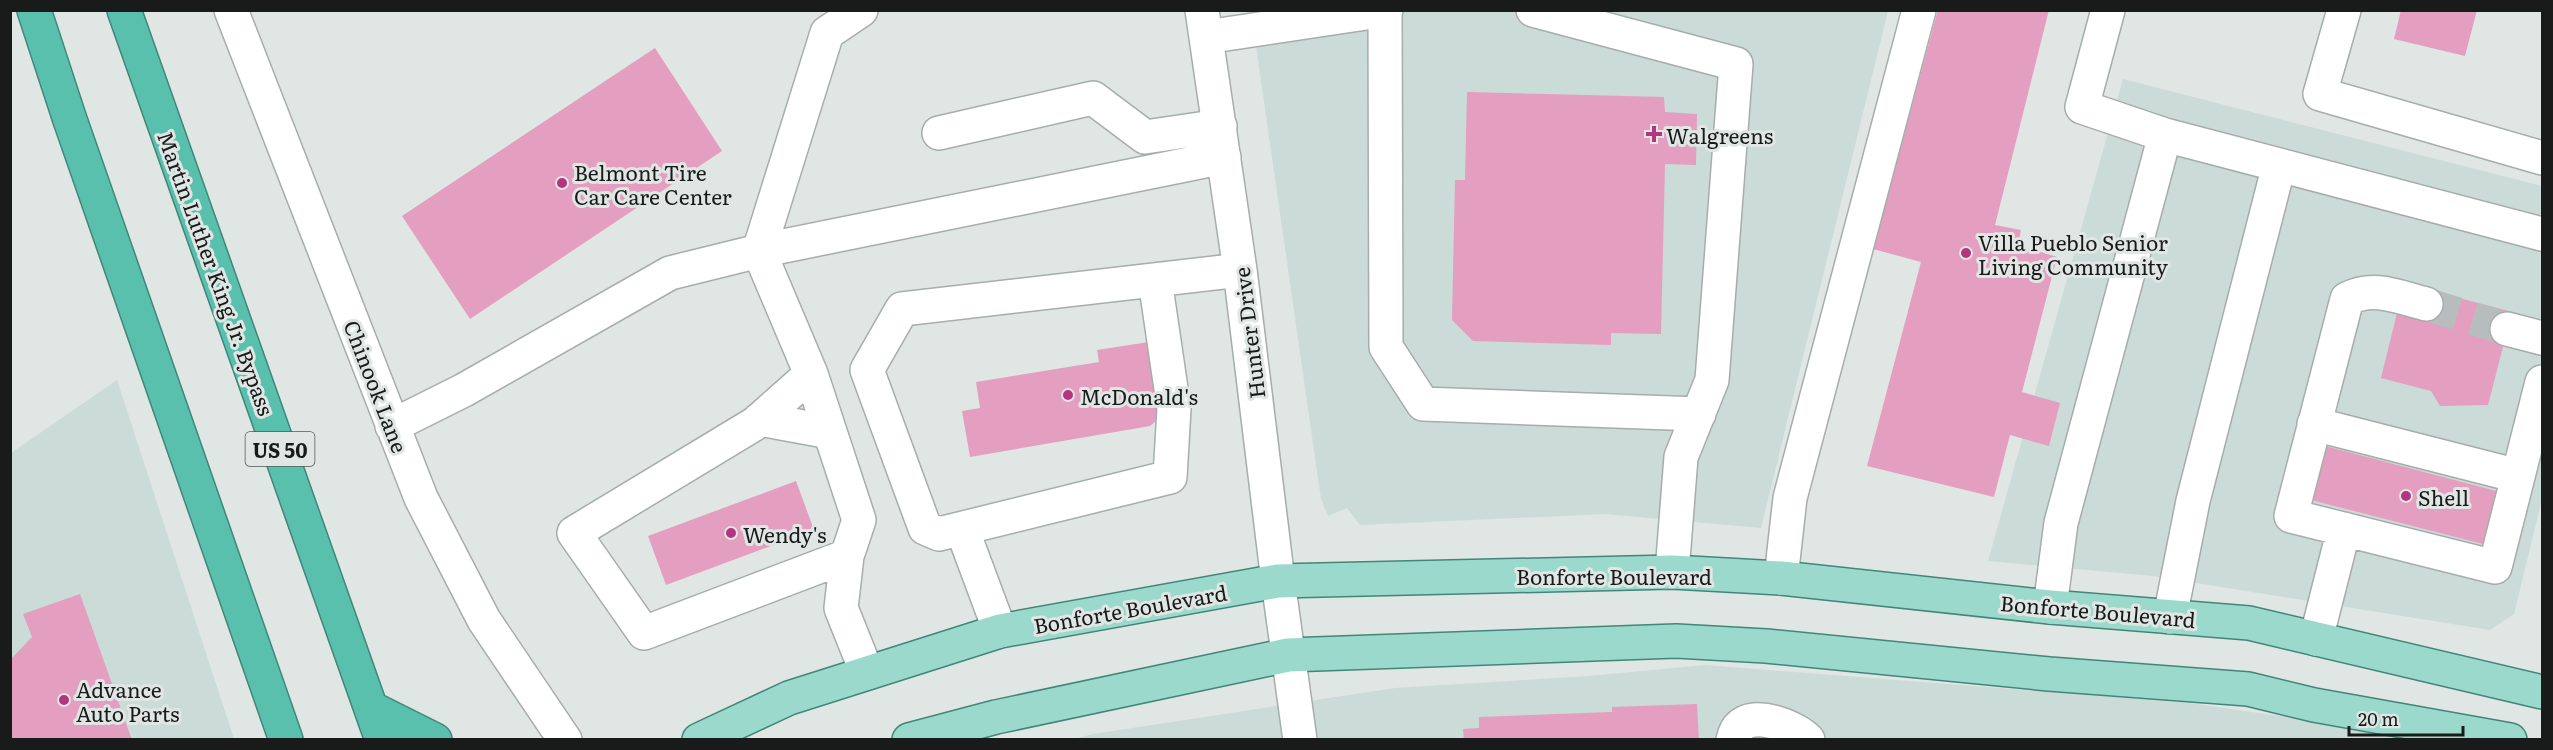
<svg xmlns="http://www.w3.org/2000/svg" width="2553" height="750" viewBox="0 0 2553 750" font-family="Literata,serif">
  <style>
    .built { fill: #cbdbd7 }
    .building { fill: #e39ec0 }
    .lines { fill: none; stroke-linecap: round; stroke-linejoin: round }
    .minor-tunnel { stroke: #b7bdbc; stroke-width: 33; stroke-dasharray: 33 16; stroke-linecap: butt }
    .minor-casing { stroke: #a6adab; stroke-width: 36 }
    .major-casing { stroke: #428679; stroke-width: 36 }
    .highway-casing { stroke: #428679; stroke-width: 36 }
    .minor { stroke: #fff; stroke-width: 33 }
    .major { stroke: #9bd9cd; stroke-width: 33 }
    .highway { stroke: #58c0ac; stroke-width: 33 }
    .poi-dot { fill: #b53480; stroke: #dfe6e4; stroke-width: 2 }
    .labels { text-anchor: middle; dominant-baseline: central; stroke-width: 6; stroke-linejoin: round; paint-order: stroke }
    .shield { fill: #dfe6e4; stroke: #545857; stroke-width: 1.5 }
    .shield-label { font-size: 20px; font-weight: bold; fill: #191b1b }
    .poi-label { font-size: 21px; fill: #191b1b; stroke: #dfe6e4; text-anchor: start }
    .street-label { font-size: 21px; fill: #191b1b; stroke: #dfe6e4 }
  </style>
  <rect width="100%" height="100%" fill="#dfe6e4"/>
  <path class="built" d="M1251,11h637l-127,517 -156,-14 -245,11 -13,-17 -19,8 -7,-17z
    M2123,79l419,107v313l-28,115 -24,16 -337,-54 -165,-15z
    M117,380l117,359 -223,1v-287z
    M1705,665l485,38 124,18 89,18 -1333,1 23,-6 302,-46 194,-12z"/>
  <path class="building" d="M1938,10h111l-54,215 26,5 -3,15 39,12 -35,135 38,11 -11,43 -39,-11 -16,62 -127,-31 54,-204 -48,-13z
    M2401,10h76l-12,46 -71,-17z
    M655,48l67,103 -252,168 -68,-103z
    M1467,92l197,5 1,15 32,2 -1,51 -31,-1 -4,170 -50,-1v12l-138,-4 -21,-21 3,-140h10z
    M2429,290l83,22 -24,93 -48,1 -9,-15 -50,-13 16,-65z
    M1149,342l10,73 -3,6 -6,5 -180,31 -8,-46 18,-3 -4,-26 123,-20 -2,-12z
    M2325,446l175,46 -13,53 -176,-45z
    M796,481l18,49 -148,55 -18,-49z
    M80,594l52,146h-122v-80l22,-23 -9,-23z
    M1697,704l2,36h-235l-1,-11 16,-1v-11l133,-5v-5z"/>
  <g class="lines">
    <path class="minor-tunnel" d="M2426,304l81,25"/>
    <defs>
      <path id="minor" d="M231,10l190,488 63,122 81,120
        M1202,10l38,260 38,311 22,159
        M1533,10l203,54 -24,316 -31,77 -9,115
        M2344,10l-24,84 222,64
        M1385,11l1,336 37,57 276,10
        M1206,37l180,-27
        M939,133l154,-35 52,39 75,-11
        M2165,135l377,99
        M1155,280l19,129 -4,68 -231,57 -14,-6 -58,-158 35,-61 338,-39
        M2426,304c-28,-7 -52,-19 -79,-5l-56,217 204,51 47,-185
        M2507,329l35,9
        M811,374l-52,-123 68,-218 34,-23
        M760,419l70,13
        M2314,424l204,52
        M392,426l72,-36 206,-117 89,-22 465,-94
        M962,529l38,102
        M847,556l-203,77 -70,-100 182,-110 55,-49 48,146 -12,36 -6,52 26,65
        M1781,578l9,-80 129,-488
        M2050,607l11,-84 104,-388 -83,-28 26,-97
        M2170,617l23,-116 86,-336
        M2316,639l28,-110
        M1733,740c1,-4 3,-11 6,-13 15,-17 57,0 69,13"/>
      <path id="major" d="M699,740l90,-42 211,-67 278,-50 394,-9 109,6 269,29 199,16 293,69
        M909,740l87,-23 292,-62 388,-14 90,5 283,28 199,15 66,16 196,35"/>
      <path id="highway" d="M34,10l35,107 217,623
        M124,10l258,730
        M371,708l64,32"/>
    </defs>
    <use href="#minor" class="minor-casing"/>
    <use href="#major" class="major-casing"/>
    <use href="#highway" class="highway-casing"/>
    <use href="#minor" class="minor"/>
    <use href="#major" class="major"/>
    <use href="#highway" class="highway"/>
  </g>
  <g class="poi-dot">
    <path d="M1651 125h6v6h6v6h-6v6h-6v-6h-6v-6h6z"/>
    <circle cx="562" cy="183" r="6"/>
    <circle cx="1966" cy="253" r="6"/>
    <circle cx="1068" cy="395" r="6"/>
    <circle cx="2406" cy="496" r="6"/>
    <circle cx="731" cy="533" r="6"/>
    <circle cx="64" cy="700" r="6"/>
  </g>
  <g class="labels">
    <rect class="shield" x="245.5" y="432" width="69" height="34" rx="4.5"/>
    <g class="shield-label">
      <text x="280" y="449">US 50</text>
    </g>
    <g class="poi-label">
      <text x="1666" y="134">Walgreens</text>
      <text x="574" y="171">Belmont Tire<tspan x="574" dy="24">Car Care Center</tspan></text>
      <text x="1978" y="241">Villa Pueblo Senior<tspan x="1978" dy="24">Living Community</tspan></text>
      <text x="1080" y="395">McDonald's</text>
      <text x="2418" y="496">Shell</text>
      <text x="743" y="533">Wendy's</text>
      <text x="76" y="688">Advance<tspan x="76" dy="24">Auto Parts</tspan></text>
    </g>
    <g class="street-label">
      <text transform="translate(217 273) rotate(70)">Martin Luther King Jr. Bypass</text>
      <text transform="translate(1248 333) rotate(-97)">Hunter Drive</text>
      <text transform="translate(377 386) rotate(69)">Chinook Lane</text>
      <text x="1614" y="575">Bonforte Boulevard</text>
      <text transform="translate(1130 608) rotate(-10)">Bonforte Boulevard</text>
      <text transform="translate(2098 610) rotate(5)">Bonforte Boulevard</text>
    </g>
  </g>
  <rect width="2553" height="750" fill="none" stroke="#191b1b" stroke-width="24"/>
  <path d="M2349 726v9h114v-9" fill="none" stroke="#191b1b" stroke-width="3"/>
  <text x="2358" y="726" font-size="18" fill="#191b1b" stroke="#dfe6e4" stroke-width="4.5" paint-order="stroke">20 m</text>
</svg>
